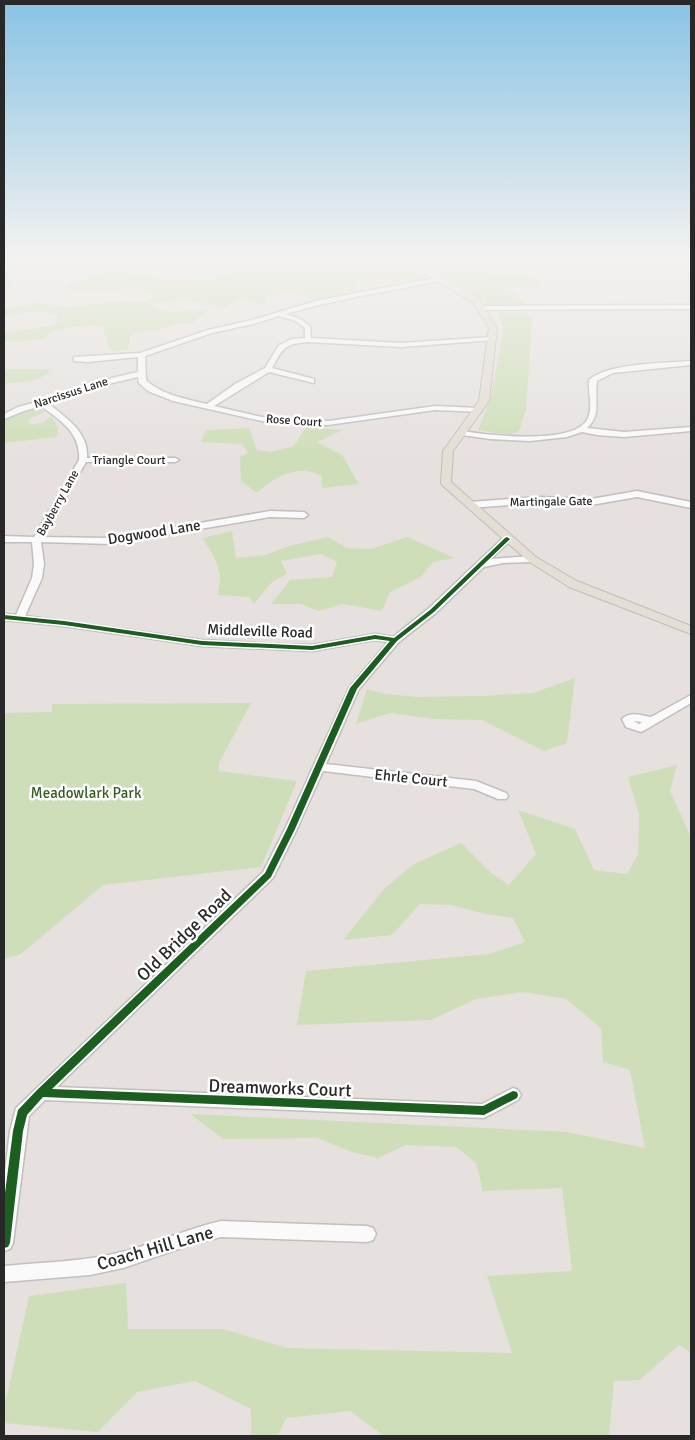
<svg xmlns="http://www.w3.org/2000/svg" width="695" height="1440" viewBox="0 0 695 1440" font-family="Signika,sans-serif">
  <style>
    .green { fill: #cedeb9 }
    .lines { fill: none; stroke-linecap: round; stroke-linejoin: round }
    .minor-casing { stroke: #c0bfbf; stroke-width: 3 }
    .major-casing { stroke: #bfbdbc; stroke-width: 2 }
    .minor { fill: #fbfafa; fill-rule: evenodd }
    .major { fill: #e4ded4; fill-rule: evenodd }
    .cycleway-casing { stroke: #fff; stroke-width: 3 }
    .cycleway { fill: #1b5e20; fill-rule: evenodd }
    .labels { text-anchor: middle; dominant-baseline: central; stroke-width: 5; stroke-linejoin: round; paint-order: stroke }
    .far-street-label { font-size: 12px; fill: #282828; stroke: #fff }
    .street-label { font-size: 15px; fill: #282828; stroke: #fff }
    .park-label { font-size: 15px; fill: #365d20; stroke: #fff }
    .near-street-label { font-size: 18px; fill: #282828; stroke: #fff }
  </style>
  <rect width="100%" height="100%" fill="#e6e1de"/>
  <path class="green" d="M13,256h134l-10,4 5,6 -10,2 2,7 24,1 -4,5 61,-2 19,-7 -14,-5c19,-6 41,10 59,-3l1,-5c-20,-4 -38,2 -58,3l13,-6h93l1,4c14,5 32,8 46,4 6,-2 9,-6 14,-8 18,-4 28,11 38,23l-19,3 -9,-5 -47,6 11,9c-15,4 -32,8 -48,8 -5,0 -9,-5 -14,-6 -11,-5 -24,-1 -35,3l-2,10 -14,-7 -9,-3 -17,11 -44,-10 -12,4 -18,1c10,14 40,7 55,6l2,3 -17,12h-14l-21,7 -7,-1 -17,3 -4,17 -16,1 -9,-26 -23,1 -25,5 -10,8 -40,3v-12l6,2 42,-6 5,-4v-7c-18,-7 -35,-2 -53,2v-8l32,-6 31,4 57,-6 18,2 9,-4 1,-4 -11,-8 -24,4 -50,-1 1,-7 30,-7 2,-6 -11,-4 -73,3 -8,7 6,13 -10,1v-31z
    M431,261h51l11,15 42,2 6,9 -34,-1 18,19 -35,1 -4,-4 -44,-28z
    M497,312l30,1 5,6 -6,90 -7,22 -10,4 -31,-5 12,-30 9,-45 4,-27z
    M4,368l1,1h44l-1,5 -13,6 -31,4z
    M39,407l6,5 -18,8 4,4 12,-1 8,-7 7,11 -1,10 -53,6v-22l20,-11z
    M306,427l37,3 -26,12 25,13 17,29 -37,4v-12c-4,-1 -10,-5 -15,-5 -19,-2 -37,10 -50,22l-16,-12 -1,-24 8,-4 -6,-9 -41,-2 5,-12 43,-2 8,22 14,2 23,-6z
    M232,531l4,27 29,-3 24,-9 39,-9 19,11 25,1 35,-12 48,21 -22,4 -12,15 -31,15 -8,19 -39,-7 -25,7 -17,-7h-30l19,-24 42,-3 5,-15 -16,-8 -40,7 6,13 -15,8 -18,22 -5,-7 -31,-2c0,-7 3,-14 2,-20 -2,-13 -11,-26 -17,-37z
    M575,678l-8,65 -23,8 -62,-31 -48,-1 -44,-6 -34,11 11,-35 18,5 32,3 65,-1 51,-3z
    M251,703l-32,60v8l78,10 -36,86 -158,18 -82,69 -17,5v-246l48,-1v-8z
    M677,765l-7,26 21,46v516l-12,-8 -39,35 -26,1 -5,55h-225l-34,-25 -64,7 -8,18h-27v-27l-56,-28 -58,11 -39,40 -94,-9v-14l25,-113 97,-13 2,46h95l64,19 225,5 -25,-77 85,-5 -10,-83 -79,3 -7,-28 -20,-16 -50,-2 -28,13 -26,-6 -35,-14 -94,1 -33,-25 377,18 78,16 -15,-78 -27,-8 -2,-34 -35,-29 -42,-7 -48,7 -45,21 -134,5 9,-54 183,-17 36,-12 -12,-24 -28,-4 -34,-9 -31,-1 -28,31 -49,5 42,-52 29,-24 47,-21 29,29 19,13 27,-31 -18,-44 57,19 19,41 33,4 11,-19 1,-40 -11,-38z"/>
  <g class="lines">
    <defs>
      <path id="minor" d="M181,256h6l2,4 9,5 -3,2 -11,-5z
        M605,256l-3,2 -189,2 -3,-2 2,-2z
        M440,277l3,2 -1,1c-52,12 -105,18 -156,34l14,5 10,7 1,12 90,5 91,-6 3,2 -1,1 -93,7 -93,-5c-24,2 -25,6 -36,26l42,11v4l-45,-11 -55,34 48,11 66,4 107,-15 43,2h3v4l-46,-2 -107,15 -49,-2 -17,-2 -89,-20 -25,-10 -9,-8 -1,-6 -47,11 -27,12 -15,4c17,14 40,28 38,54h88l4,2 -4,2h-89l-43,75 68,1 159,-27 34,1 4,3 -4,3 -34,-1 -159,27 -70,-2 3,22 -2,14 -17,38 177,24 70,4 40,1 63,-11 18,3 35,-28 76,-72 3,-1 5,3 -21,20 41,-3 5,3 -5,3 -29,1 -19,4 -48,46 -37,29 -40,47 -33,75 150,17 30,12 2,3 -2,3h-8l-24,-10 -151,-18 -26,58 -24,49 -216,209 425,17 31,-16 5,2 3,5 -3,5 -34,18 -439,-18 -16,16 -16,127 -3,6 -6,2v-72l6,-48 6,-23 247,-236 22,-43 64,-141 39,-46 -13,-2 -63,11 -110,-5 -138,-20 -60,-6v-6l12,1 16,-37 2,-14 -2,-22h-28v-6l30,1 45,-77c2,-27 -18,-39 -38,-54l-17,5 -20,8v-5l14,-7 40,-11 28,-12 52,-12v-15l-50,5 -14,-1v-4l66,-4 68,-23 44,-10 64,-19zM279,316l17,5 9,7v10l-13,1 -13,6 -14,23 -30,16 -28,20c-21,-5 -45,-9 -61,-24l-1,-24 67,-23 41,-9z
        M691,305v4l-210,1 -3,-2 3,-2z
        M691,361v4l-78,8 -16,8c-3,17 5,34 -10,47l37,4 67,-5v4l-67,6 -27,-2 -15,-3 -15,5 -37,4 -40,-2 -28,-4 -4,-2 4,-2c24,4 114,15 126,-13 5,-11 0,-26 1,-38 18,-17 77,-17 102,-19z
        M637,491l54,11v6l-54,-11 -46,8 -53,-2 -68,5 -4,-3 4,-3 68,-5 53,2z
        M691,695v8l-46,27 -4,2 -15,-5 -4,-8c8,-8 18,-4 29,-2zM634,721l8,1 -3,2z
        M221,1221l146,5 6,2 3,6 -3,6 -6,2 -146,-5 -28,7 -70,24 -33,7 -86,7v-16c39,-4 80,-4 118,-14 34,-9 65,-23 99,-31z"/>
      <path id="major" d="M410,256h7l8,10 54,33 18,29 -8,73 -36,50 -2,31 85,75 41,24 114,45v8l-122,-47 -41,-26 -86,-76 -1,-2 2,-32 36,-50 10,-73 -16,-25 -54,-33z"/>
    </defs>
    <use href="#minor" class="minor-casing"/>
    <use href="#major" class="major-casing"/>
    <use href="#minor" class="minor"/>
    <use href="#major" class="major"/>
    <defs>
      <path id="cycleway" d="M507,537l3,2 -1,1 -75,72 -37,29 -40,48 -62,140 -24,48 -219,212 431,17 30,-15 4,1 1,3 -1,3 -33,17 -441,-18 -16,18 -4,16 -13,112 -2,4 -4,1v-47l9,-70 5,-21 19,-20 228,-217 22,-44 63,-141 40,-47 -15,-2 -63,11 -110,-5 -138,-20 -60,-6v-4l60,6 138,20 110,5 63,-11 19,3 36,-28 75,-72z"/>
    </defs>
    <use href="#cycleway" class="cycleway-casing"/>
    <use href="#cycleway" class="cycleway"/>
  </g>
  <linearGradient id="sky" x2="0" y2="1"><stop stop-color="#88c3e5"/><stop offset="0.56" stop-color="#f4f2f0"/><stop offset="1" stop-color="#f4f2f0" stop-opacity="0"/></linearGradient>
  <rect width="695" height="458" fill="url(#sky)"/>
  <g class="labels">
    <g class="far-street-label">
      <text transform="translate(71 393) rotate(-18)">Narcissus Lane</text>
      <text transform="translate(294 421) rotate(4)">Rose Court</text>
      <text x="129" y="460">Triangle Court</text>
      <text transform="translate(551 502) rotate(-1)">Martingale Gate</text>
      <text transform="translate(58 503) rotate(-61)">Bayberry Lane</text>
    </g>
    <g class="street-label">
      <text transform="translate(154 532) rotate(-9)">Dogwood Lane</text>
      <text transform="translate(260 631) rotate(2)">Middleville Road</text>
      <text transform="translate(411 778) rotate(6)">Ehrle Court</text>
    </g>
    <g class="park-label">
      <text x="86" y="793">Meadowlark Park</text>
    </g>
    <g class="near-street-label">
      <text transform="translate(184 935) rotate(-44)">Old Bridge Road</text>
      <text transform="translate(280 1088) rotate(2)">Dreamworks Court</text>
      <text transform="translate(155 1248) rotate(-16)">Coach Hill Lane</text>
    </g>
  </g>
  <rect width="695" height="1440" fill="none" stroke="#282828" stroke-width="10"/>
</svg>
